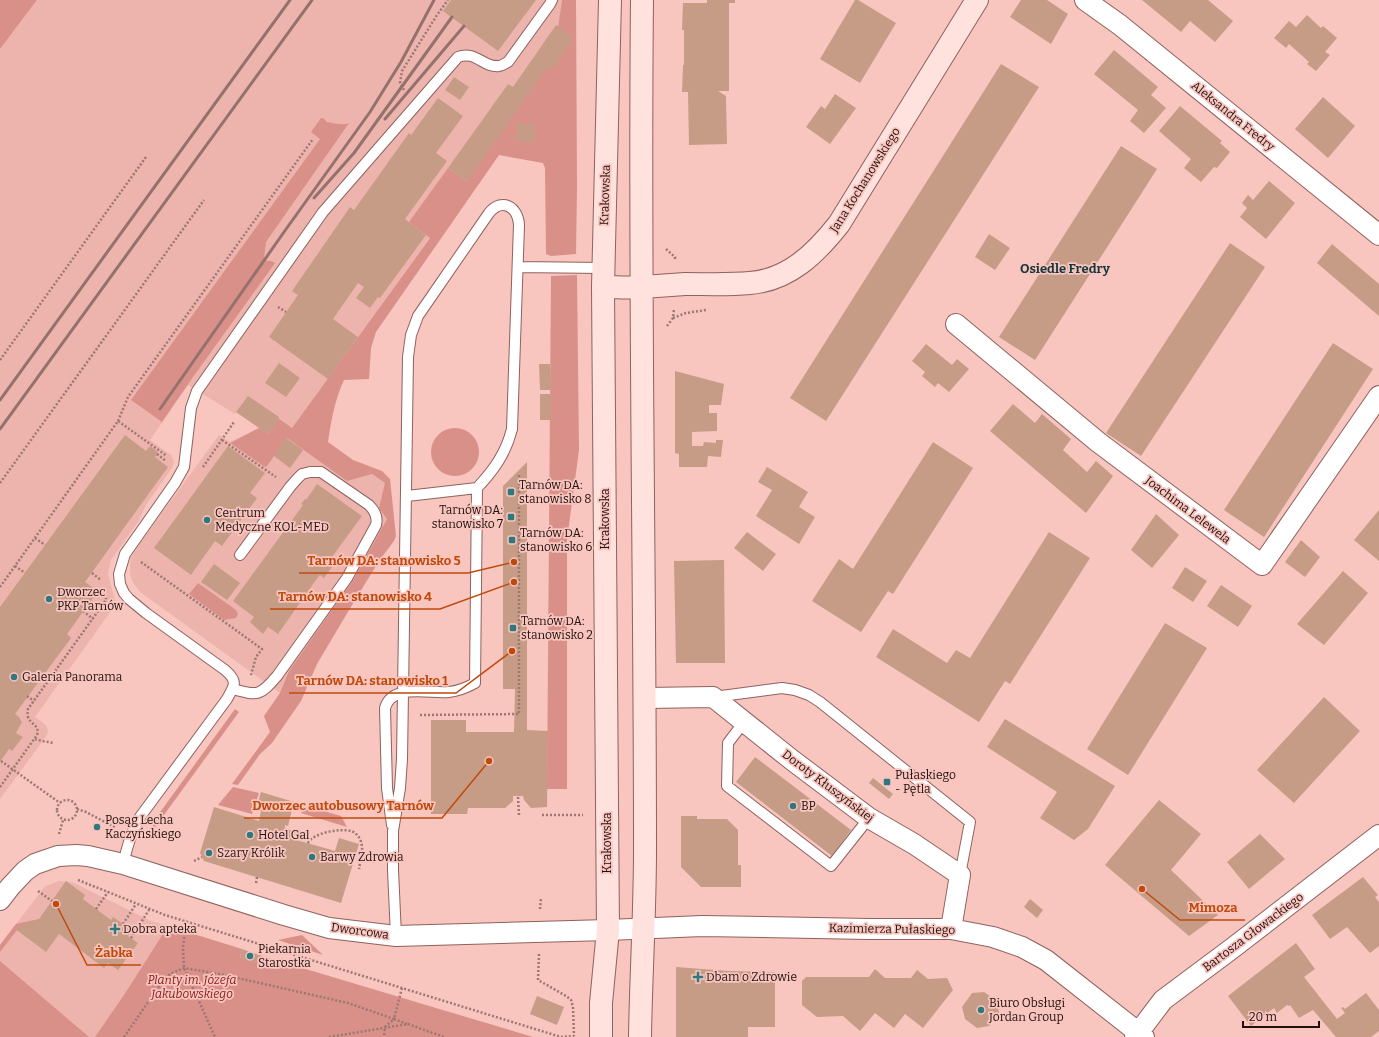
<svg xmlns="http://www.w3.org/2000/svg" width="1379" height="1037" viewBox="0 0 1379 1037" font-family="Bitter,serif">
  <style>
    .built { fill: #edb4ad }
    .green { fill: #d99089 }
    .building { fill: #c79c87 }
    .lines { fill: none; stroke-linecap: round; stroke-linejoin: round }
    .lane-casing { stroke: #8f625d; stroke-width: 12 }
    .street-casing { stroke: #8f625d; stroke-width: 22 }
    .secondary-casing { stroke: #8f625d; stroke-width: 24 }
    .path { stroke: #9c7773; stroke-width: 2.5; stroke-dasharray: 2 2; stroke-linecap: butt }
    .lane { stroke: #fff; stroke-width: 10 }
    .street { stroke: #fff; stroke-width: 20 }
    .secondary { stroke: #ffe1de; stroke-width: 22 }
    .rail { stroke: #95716d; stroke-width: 3 }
    .poi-dot { fill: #307880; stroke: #f8c5bf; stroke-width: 1.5 }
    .labels { text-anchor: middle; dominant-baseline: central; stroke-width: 3.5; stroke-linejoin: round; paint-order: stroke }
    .street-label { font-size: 12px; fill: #21100e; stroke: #f8c5bf }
    .poi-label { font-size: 12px; fill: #21100e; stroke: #f8c5bf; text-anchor: start }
    .park-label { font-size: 12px; font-style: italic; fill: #89191a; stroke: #f8c5bf }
    .neighbourhood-label { font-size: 13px; font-weight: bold; fill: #15373b; stroke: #f8c5bf }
    .leader { fill: none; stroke: #c04a0c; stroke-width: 1.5 }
    .callout-dot { fill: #c04a0c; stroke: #f8c5bf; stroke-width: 1.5 }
    .callout-label { font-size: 13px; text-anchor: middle; font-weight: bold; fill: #c04a0c; stroke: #f8c5bf; stroke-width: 3.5; stroke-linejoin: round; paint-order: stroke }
  </style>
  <rect width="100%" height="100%" fill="#f8c5bf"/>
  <path class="built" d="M37,0h525l-4,27 16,11 -284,393 79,41 16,11 7,51 -112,159 -140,-101 -8,-11 -2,-8v-10l2,-8 4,-6 83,-114 11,7 29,-14 -23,-16 -1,2 -47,-29 -38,55 21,15 3,7 -2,6 -26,37 -8,17 -27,38 -3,14 8,30 -81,113 11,8 2,5 -1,5 -47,64v-750z
    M59,881l13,1 79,39 18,6 -69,110h-20l-80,-72v-20l43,-56 3,-3z"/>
  <path class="green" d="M0,0h37l-37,49z
    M562,0h14l1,186 -1,68 -25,2 -5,-2 -1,-86 -2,-5 -44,-8 -123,177 -5,16 -2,31 -25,1c-9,19 -13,41 -16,62l25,18 29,11 8,8 6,57 -2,5 -15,20 -24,39 -38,64 -16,37 -29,42 -12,11 -22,31 -6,-1 38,-52 -6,-16 16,-23 9,-22 65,-92 33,-60 -8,-11 6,-25 -13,-9 -25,7 -60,-43 -20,28 -2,1 -35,-24 29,-15 9,6 10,-16 14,10 138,-190 -21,-16 39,-54 19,13 91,-154z
    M321,118h2l4,4c8,1 15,4 22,1l-83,119 -2,16 3,3h4l4,2 -82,114 -31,45 -31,-22 189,-261 -9,-7z
    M577,275l2,175 -12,90v249h-20l4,-513z
    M431 452a24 24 0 1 1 48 0a24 24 0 1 1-48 0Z
    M198,583l38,27 2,4 -2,4 -12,2 -35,-26z
    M235,709l4,3 -86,118v-8z
    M233,787l26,6 -7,21 -34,-9z
    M303,805l38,11 6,11 -46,-14z
    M39,919l-22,11 -17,22v-7l16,-21z
    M168,926l74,23 -2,8 16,5 3,-7 274,82h-438l29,-42z
    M302,935l21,20 -45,-15z
    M0,961l89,76h-89z"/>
  <path class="building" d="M451,0h85l-38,51 -55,-40z
    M707,0h28v3h-6v88h-11l8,5 1,48 -38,1 -1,-53h-6l1,-27h1v-35h-2l1,-27h24z
    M855,0h3l38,23 -36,60 -40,-24z
    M1021,0h26l21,14 -17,30 -41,-27z
    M1142,0h66l25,21 -18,21 -25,-21 -9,11z
    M1307,15l14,13 2,-2 14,12 -12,14 5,3 -14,16 -9,-7 2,-2 -20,-18 -3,4 -12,-10 15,-17 7,6z
    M556,25l18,13 -22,31 -4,-3 -81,115 -19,-13 60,-84 5,3z
    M1114,50l44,37 -7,8 15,13 -22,25 -14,-12 8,-11 -44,-36z
    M1001,64l38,23 -213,334 -36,-23z
    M454,77l15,10 -9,13 -15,-10z
    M835,94l21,14 -26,36 -24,-17 15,-21 4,3z
    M1323,97l32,29 -27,32 -33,-29z
    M438,98l25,18 -27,37 11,8 -42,58 21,16 -46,63 -2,-1 -8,11 -14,-10 8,-11 -6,-4 -25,36 25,18 -30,42 -59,-42 29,-42 -6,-4 58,-84 4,3 55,-77 2,2z
    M1180,106l42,35 -2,2 10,9 -13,16 -3,-1 -13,15 -17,-14 7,-9 -32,-28z
    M516,123l19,1v18l-19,-1z
    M1121,146l36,23 -122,191 -36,-23z
    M1269,181l26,22 -29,36 -26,-22 7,-9 -5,-5 6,-8 5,5z
    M989,234l21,14 -15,22 -20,-13z
    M1230,243l35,24 -124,189 -35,-23z
    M1332,244l47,40v32l-62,-53z
    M1333,343l40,26 -109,168 -40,-27z
    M926,344l26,21 5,-6 12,10 -20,23 -11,-9 -3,4 -13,-11 3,-4 -13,-11z
    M279,363l21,15 -14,19 -21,-14z
    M539,364h11l1,26h-11z
    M675,371l49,13 -3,21h-12v8h8v18l-25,1v14h11l1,-4 12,1v-3h7l-2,17 -13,-1 -1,11h-28v-13l-4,-1z
    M540,394h11v26h-11z
    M248,396l31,21 -11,17 -32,-22z
    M1013,404l22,19 7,-9 29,25 -8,11 24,22 9,-11 17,15 -27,37 -96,-82z
    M125,435l21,16 4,-5 8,6 -3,5 13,10 -83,115 13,9 -31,43 4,4 -56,76 4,3 3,5 -6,11 7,4 -11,14 -3,-2 -9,13v-155z
    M286,438l17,12 -13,18 -16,-12z
    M933,442l40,26 -80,126 -5,-3 -27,41 -49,-31 27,-42 14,10z
    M228,446l37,27 -15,20 7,5 -35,48 -7,-5 -24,34 -37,-27z
    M527,462v268l21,1 -1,76 -16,1 -7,-8 -1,-4h-10v5l-8,7h-37l-1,6h-36v-94h35v12h48l1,-43h-12v-203z
    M767,467l41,25 -9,15 16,10 -16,27 -43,-28 16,-26 -14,-8z
    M317,484l45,32 -33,45 -1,3 4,3 -8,11 -4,-3 -2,2 -40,57 -10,-7 -5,7 -13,-12 4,-5 -21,-16 70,-96 -2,-1 4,-5 1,1z
    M1379,510v51l-25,-21z
    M1156,514l23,21 -27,33 -21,-18z
    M747,532l29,22 -13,17 -29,-23z
    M1049,532l41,26 -80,126 -5,-3 -26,41 -103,-65 17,-28 54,34 9,-13 14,8z
    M1301,540l19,17 -15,20 -20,-15z
    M724,560l1,103h-49l-2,-102z
    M214,564l26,19 -13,17 -26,-18z
    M1185,567l22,14 -14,21 -21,-14z
    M1343,571l25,22 -44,52 -27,-21z
    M1221,585l31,21 -14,21 -31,-21z
    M1165,623l42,25 -79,127 -41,-26z
    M1324,697l36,34 -66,72 -37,-33z
    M1005,719l110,67 -27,43 -14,11 -34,-22 17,-26 -70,-45z
    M755,757l96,73 -19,26 -96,-74z
    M873,778l20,16 -4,5 -20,-16z
    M261,792l33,10 -6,24 -3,-1v3l10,4 -2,7 42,12 4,-13 20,6 -18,59 -137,-42 -4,-8 14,-46 45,14 2,-10 -5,-2z
    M1159,800l42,34 -30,36 47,45 -29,21 -84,-71z
    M681,816h16v3h30l11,11v35h3v22h-40l-20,-20z
    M1260,834l25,25 -36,30 -22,-27z
    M1363,877l15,18 -3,2 4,5v44l-9,7 -23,-26 -17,12 -18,-24z
    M66,881l19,14 -2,4 28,21 2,-3 19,13 -4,6 10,7 -20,27 -10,-7 -4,5 -45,-34 -13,18 -32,-24 25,-9z
    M1030,899l13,11 -6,8 -13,-11z
    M1296,943l19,26 -11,8 33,42 8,-6 -4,-5 2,-1 2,2 21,-16 13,17v21l-8,6h-35l-23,-27 -14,8 -9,-13 -1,1 -2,-1 -10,8 -3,-5 -23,18 -23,-30z
    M242,949l17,6 -2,8 -17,-6z
    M676,967l53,4 46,1v55h-27v10h-72z
    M875,969l10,9h26l6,-8 11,9 19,-1 6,12 -30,38 -18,-14 -11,14 -19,-15 -15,18 -17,-15 -26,1 -15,-12v-24l4,-4h63z
    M984,992l13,9 2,12 -10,13 -12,2 -12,-9 -3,-12 10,-14z
    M537,996l27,11 -7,18 -27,-11z"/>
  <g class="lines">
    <defs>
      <path id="lane" d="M518,267l85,1
        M233,689c25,7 27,7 44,-13l70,-98 29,-53c2,-8 -1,-14 -7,-20l-48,-33h-11l-8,2 -5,5 -7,8 -50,68
        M714,697l68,-9 13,2 14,5 11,7 150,120 -10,53
        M744,722l-16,21 -1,43 104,80 38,-48
        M392,825l-5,-37 -2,-80c7,-25 44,-14 64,-16 10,-1 17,-4 26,-9l2,-195
        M123,864c4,-16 8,-32 17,-47l87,-118c8,-14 11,-18 -2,-29l-79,-57 -17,-14 -5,-6 -4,-9 -1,-10 6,-20 50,-71 9,-16 7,-59 6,-17 126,-179 135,-155c18,-7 25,11 41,9 3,0 6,-3 9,-4l42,-58 2,-4
        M396,936l-3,-66v-39l7,-43 2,-29 6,-402 3,-22 7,-19 71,-103c13,-16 29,-6 30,12l-7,204c-6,24 -18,41 -35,59l-70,8"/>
      <path id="street" d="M1085,0l35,25 259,210
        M956,324l142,118 164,123 117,-169
        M645,698l68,-1 79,63 77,58 45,26 46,31 -9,54
        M0,900l10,-13 15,-16 10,-7 23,-8 18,-1 12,1 35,8 161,51 45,13 67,8 212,-6 94,-4 167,3h82l42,8 29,10 24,13 98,77
        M1135,1037l28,-37 71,-53 145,-112"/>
      <path id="secondary" d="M603,287c13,0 26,1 40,0 14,-1 28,-2 42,-3 22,0 44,1 65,-1 39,-3 66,-30 89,-59l138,-224
        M601,1037v-34l7,-73 -5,-643 7,-287
        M640,1037c1,-63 5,-125 5,-188 0,-283 -6,-566 -3,-849"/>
    </defs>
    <use href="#lane" class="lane-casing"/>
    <use href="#street" class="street-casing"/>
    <use href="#secondary" class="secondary-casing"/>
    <path class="path" d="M404,90l-4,-7 2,-12 35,-56 11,-15
      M666,249l9,8v3
      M278,307l8,5
      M673,318l13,-5 20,-3
      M667,326l6,-8 1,-9
      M0,360l146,-203
      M118,421l10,-24 185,-258
      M222,440l54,37
      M157,454l9,7
      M203,467l31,-45
      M0,483l204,-283
      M35,538l10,7
      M141,562l121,87 -6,8 -5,18
      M15,566l10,7
      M92,573l9,7
      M0,587l118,-166 49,35
      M83,611l10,8
      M27,696l7,5
      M420,715l99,-1v-241
      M35,739l7,2 12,2
      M1,761l59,42
      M0,787l37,-52c3,-10 -6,-10 -9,-18 -1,-3 0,-5 0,-8l78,-109v-2
      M518,797l1,18
      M57 810a10 10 0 1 1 20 0a10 10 0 1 1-20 0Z
      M77,809l9,3 30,16
      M542,815h41
      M59,834l4,-14
      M308,843c5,-10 32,-15 43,-12 4,1 9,6 10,11 3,8 -1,19 -2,27
      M194,861l8,-4
      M78,880l87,35 396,122 13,-1
      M256,883l1,-6
      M38,891l14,10
      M96,909l12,-17
      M540,909l1,-11
      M186,921l-3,27 1,20 31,69
      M123,924l13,-20
      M131,938l18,-28
      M539,954l-1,26 28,16 5,4 2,7 1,29
      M402,988l-8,31 13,5
      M124,1037l38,-55 8,-8 14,-6 36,6 128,29 46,16 -9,8 -1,10
      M329,1037l79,-13 36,13"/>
    <use href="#lane" class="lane"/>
    <use href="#street" class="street"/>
    <use href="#secondary" class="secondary"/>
    <path class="rail" d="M385,119l79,-93
      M314,198l40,-45 98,-136
      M0,400l290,-400
      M160,409l124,-177 86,-120 31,-50 33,-62
      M0,429l312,-429"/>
  </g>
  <g class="poi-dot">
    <rect x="507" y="488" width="8" height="8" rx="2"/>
    <rect x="507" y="513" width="8" height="8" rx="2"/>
    <circle cx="207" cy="520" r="4"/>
    <rect x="508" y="536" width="8" height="8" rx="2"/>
    <circle cx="49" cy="599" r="4"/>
    <rect x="509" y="624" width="8" height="8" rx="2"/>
    <circle cx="14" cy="677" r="4"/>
    <rect x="883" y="778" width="8" height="8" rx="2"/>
    <circle cx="793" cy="806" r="4"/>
    <circle cx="97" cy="827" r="4"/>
    <circle cx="250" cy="835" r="4"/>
    <circle cx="209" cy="853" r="4"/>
    <circle cx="312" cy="857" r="4"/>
    <path d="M113 923h4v4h4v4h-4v4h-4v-4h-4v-4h4z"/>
    <circle cx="250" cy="956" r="4"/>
    <path d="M696 971h4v4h4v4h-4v4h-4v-4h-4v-4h4z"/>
    <circle cx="981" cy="1010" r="4"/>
  </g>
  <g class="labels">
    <g class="street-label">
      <text transform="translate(1233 116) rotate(39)">Aleksandra Fredry</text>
      <text transform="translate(865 180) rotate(-58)">Jana Kochanowskiego</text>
      <text transform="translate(605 195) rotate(-88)">Krakowska</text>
      <text transform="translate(1188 510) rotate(37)">Joachima Lelewela</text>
      <text transform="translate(605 519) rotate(-90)">Krakowska</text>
      <text transform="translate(828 786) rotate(37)">Doroty Kłuszyńskiej</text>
      <text transform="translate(607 843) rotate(-90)">Krakowska</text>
      <text transform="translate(892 929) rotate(1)">Kazimierza Pułaskiego</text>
      <text transform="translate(360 931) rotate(8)">Dworcowa</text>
      <text transform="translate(1253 932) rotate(-37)">Bartosza Głowackiego</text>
    </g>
    <g class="poi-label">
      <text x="519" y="485">Tarnów DA:<tspan x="519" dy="14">stanowisko 8</tspan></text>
      <text x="503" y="510" text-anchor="end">Tarnów DA:<tspan x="503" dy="14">stanowisko 7</tspan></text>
      <text x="215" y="513">Centrum<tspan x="215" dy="14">Medyczne KOL-MED</tspan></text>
      <text x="520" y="533">Tarnów DA:<tspan x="520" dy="14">stanowisko 6</tspan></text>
      <text x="57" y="592">Dworzec<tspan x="57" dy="14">PKP Tarnów</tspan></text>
      <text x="521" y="621">Tarnów DA:<tspan x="521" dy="14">stanowisko 2</tspan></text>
      <text x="22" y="677">Galeria Panorama</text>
      <text x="895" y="775">Pułaskiego<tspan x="895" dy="14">- Pętla</tspan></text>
      <text x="801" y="806">BP</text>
      <text x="105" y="820">Posąg Lecha<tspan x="105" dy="14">Kaczyńskiego</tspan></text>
      <text x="258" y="835">Hotel Gal</text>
      <text x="217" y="853">Szary Królik</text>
      <text x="320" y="857">Barwy Zdrowia</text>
      <text x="123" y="929">Dobra apteka</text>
      <text x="258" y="949">Piekarnia<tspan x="258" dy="14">Starostka</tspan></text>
      <text x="706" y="977">Dbam o Zdrowie</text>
      <text x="989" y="1003">Biuro Obsługi<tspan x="989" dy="14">Jordan Group</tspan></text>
    </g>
    <g class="park-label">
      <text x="192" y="980">Planty im. Józefa<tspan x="192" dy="14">Jakubowskiego</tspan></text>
    </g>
    <g class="neighbourhood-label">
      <text x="1065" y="268">Osiedle Fredry</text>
    </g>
  </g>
  <path class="leader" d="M514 562L468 573H299M514 582L440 609H270M512 651L456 693H289M489 761L442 818H244M1142 889L1180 920H1245M56 904L87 965H141"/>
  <g class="callout-dot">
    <circle cx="514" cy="562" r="4"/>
    <circle cx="514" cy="582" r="4"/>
    <circle cx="512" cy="651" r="4"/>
    <circle cx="489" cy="761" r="4"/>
    <circle cx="1142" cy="889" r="4"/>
    <circle cx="56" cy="904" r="4"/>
  </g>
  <g class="callout-label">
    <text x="384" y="565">Tarnów DA: stanowisko 5</text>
    <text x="355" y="601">Tarnów DA: stanowisko 4</text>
    <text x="372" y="685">Tarnów DA: stanowisko 1</text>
    <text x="343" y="810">Dworzec autobusowy Tarnów</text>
    <text x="1213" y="912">Mimoza</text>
    <text x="114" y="957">Żabka</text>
  </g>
  <path d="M1243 1021v6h76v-6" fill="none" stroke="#21100e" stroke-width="2"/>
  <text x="1249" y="1021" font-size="12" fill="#21100e" stroke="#f8c5bf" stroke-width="3" paint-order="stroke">20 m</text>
</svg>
